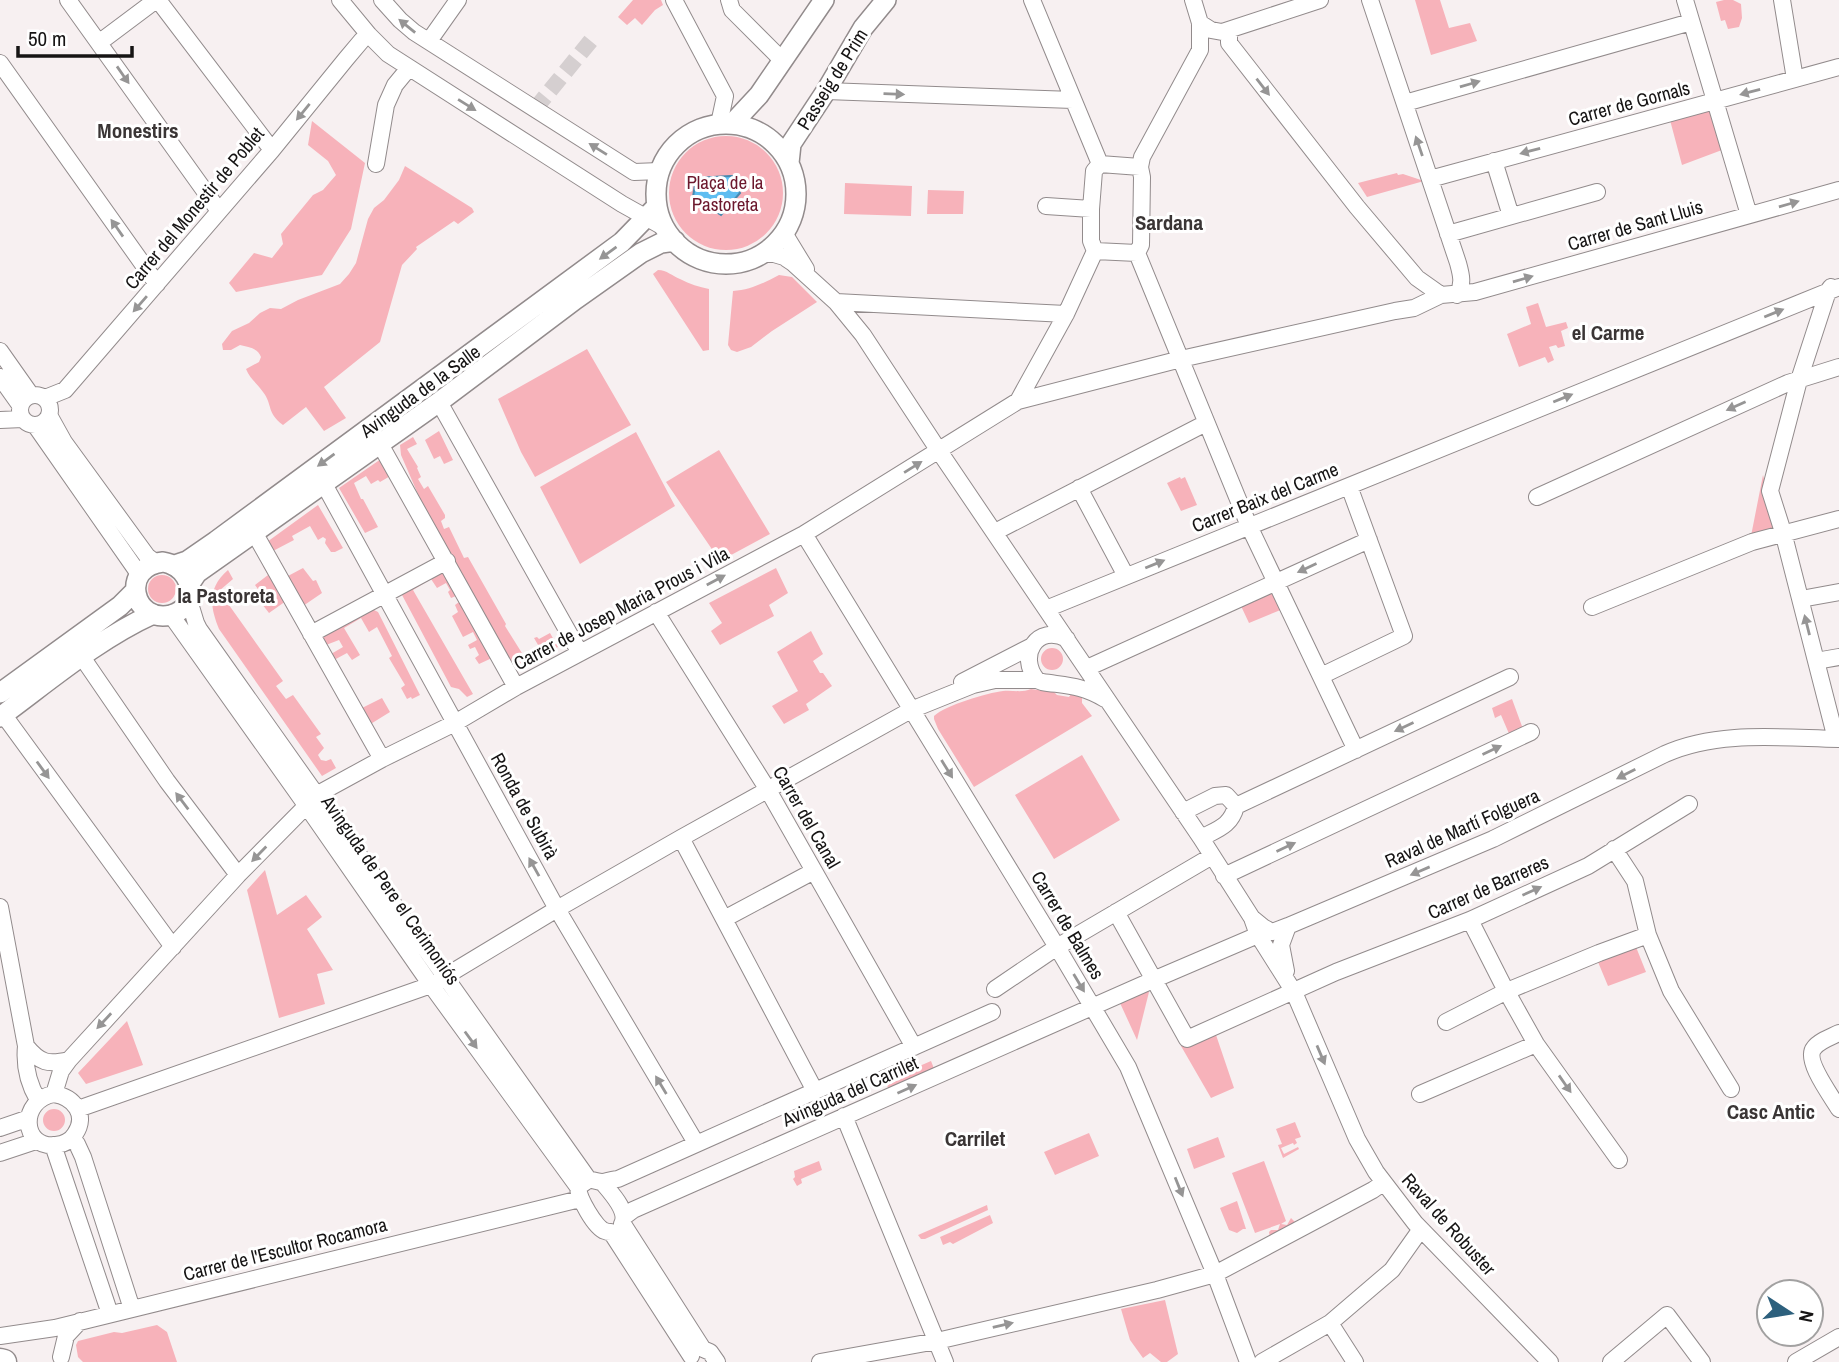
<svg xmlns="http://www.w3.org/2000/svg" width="1839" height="1362" viewBox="0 0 1839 1362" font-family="'Archivo Narrow',sans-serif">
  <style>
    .green { fill: #f7b2ba }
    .water { fill: #5fbdf1; stroke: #498aaf; stroke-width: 2 }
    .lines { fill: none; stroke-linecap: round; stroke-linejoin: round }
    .minor-tunnel { stroke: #d5cfd0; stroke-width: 16; stroke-dasharray: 16 8; stroke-linecap: butt }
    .minor-casing { stroke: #928b8c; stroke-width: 18 }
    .tertiary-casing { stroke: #928b8c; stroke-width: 22 }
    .primary-casing { stroke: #928b8c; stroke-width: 27 }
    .minor { stroke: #fff; stroke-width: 16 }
    .tertiary { stroke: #fff; stroke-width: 19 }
    .primary { stroke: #fff; stroke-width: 24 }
    .oneway { fill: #969595 }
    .labels { text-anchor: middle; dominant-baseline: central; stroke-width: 6; stroke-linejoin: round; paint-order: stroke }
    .street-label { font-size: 19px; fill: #161414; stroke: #fff }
    .park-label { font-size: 19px; fill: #6c182d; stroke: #fff }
    .neighbourhood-label { font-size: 21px; font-weight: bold; fill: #3a3535; stroke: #fff }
  </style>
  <rect width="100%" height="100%" fill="#f7f0f1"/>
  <path class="green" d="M633,0h28l2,5 -8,5 -13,15 -7,-7 -8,7 -9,-8z
    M1415,0h25l9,28 21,-5 7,18 -46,14z
    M1724,0h9l8,4 1,14 -3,9 -11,2 -3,-9 -4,1 -5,-19z
    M1709,108l13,42 -40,15 -12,-45z
    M312,121l53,42 -14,66 -29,46 -86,17 -7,-9 25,-30 18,5 11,-14 -2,-10 32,-39 10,-5 13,-15 -8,-14 -20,-16z
    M669 193a57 57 0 1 1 114 0a57 57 0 1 1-114 0Z
    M405,166l67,42 2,4 -16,12 -4,-3 -38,26 1,2 -15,16 -22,77 -56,45 22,31 -22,13 -18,-24 -23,18c-17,-13 -10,-20 -20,-33 -6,-9 -13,-13 -17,-23l13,-7 2,-5c-3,-9 -13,-10 -21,-12l-9,5h-8l-1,-6 10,-13 17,-8 11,-10 10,-5 11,1 17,-9 42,-16 9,-10 7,-11 12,-44 6,-11 10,-8 15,-20z
    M1397,173l1,2 5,-1 21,7 -57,16 -9,-14z
    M845,183l67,3 -1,30 -67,-2z
    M928,190l36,1 -1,23h-36z
    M658,270c9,0 14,6 22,9 10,5 19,8 29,10v61l-6,1 -50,-77z
    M779,275l13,2 25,25 -45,29 -21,16 -14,5 -6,-2 -3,-5 5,-54c17,-1 31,-8 46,-16z
    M1538,303l8,24 20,-5 2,6 -7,3 4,15 -7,2 -2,-3 -7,2 5,13 -6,3 -3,-6 -26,10 -12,-33 24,-10 -5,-17z
    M587,349l44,76 -96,52 -14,-25 -23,-53z
    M439,431l14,29 -9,4 -4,-8 -6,3 -9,-19z
    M636,432l39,74 -95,58 -40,-77z
    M413,437l4,7 -10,5 11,18 -1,1 4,9 -3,2 6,10 4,-3 17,29v3l-4,3 3,8 5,-2 15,31 4,-1 38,67 -1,2 20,32 16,-8 -7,-12 3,-1 2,2 11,-6 8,14 -44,24 -90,-163 -23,-53 -1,-10z
    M719,450l51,84 -50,27 -54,-79z
    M381,459l11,16 -12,7 -2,-2 -7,4 -5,-8 -12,7 7,16h2l15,28 -13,6 -26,-45z
    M1763,475l14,54 -26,7z
    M1180,477l1,2 4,-2 12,28 -16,6 -14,-28z
    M318,505l25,43 -8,4h-4l-6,-9 1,-4 -3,-2 -5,3 -8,-14 -18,10 2,4 -21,11 -6,-9z
    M265,565l21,36 -17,12 -14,-18 5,-3 -5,-7 13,-10 -5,-9z
    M303,568l10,13 3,-1 6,13 -19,13 -15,-30z
    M776,568l12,25 -19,12 5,11 -54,29 -9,-14 11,-8 -13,-20z
    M228,570l5,9 -14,12 64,90 -7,5 10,13 7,-4 28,39 -5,3 8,11 -6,7 3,5 5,1 5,-2 5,9 -14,8 -103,-147c-9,-22 -12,-41 9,-59z
    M444,572l48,86 -13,6 -4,-6 4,-3 -4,-8 -5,2 -2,-4 9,-5 -4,-8 -10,5 -11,-21 6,-4 -3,-7 4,-3 -3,-6 -5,2 -3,-6 2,-2 -4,-7 -9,5 -6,-9 -18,11 60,104 -6,3 -8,-8 -8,-2 -49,-92 2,-3z
    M148 589a14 14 0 1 1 28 0a14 14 0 1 1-28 0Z
    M1273,592l10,17 -34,14 -8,-17z
    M372,609l6,3 42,83 -8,4 -1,-2 -4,2 -6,-11 4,-3 -16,-27 3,-2 -15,-29 -8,5 -8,-14 -17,10 16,27 -8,5 -5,-7 -13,7 -3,-6 12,-7 -4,-7 -13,5 -3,-9z
    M811,631l12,23 -10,7 7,12h3l9,13 -26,18 3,6 -25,14 -12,-18 26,-15 -21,-39z
    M1041 659a11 11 0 1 1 22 0a11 11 0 1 1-22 0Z
    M1031,689l23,3 3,3 12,2 2,-3 8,2 3,2v5l10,13 -118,71 -36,-58 -4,-10v-3c12,-11 53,-23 69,-25 10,-1 19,2 28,-2z
    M382,698l8,14 -21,13 -9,-16z
    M1512,699l11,30 -13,7 -9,-21 -6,3 -3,-10z
    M1082,755l38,65 -66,39 -39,-64z
    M265,870l12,45 29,-20 16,22 -15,12 26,41 -16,4 8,30 -46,14 -32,-128z
    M1636,947l10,25 -38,14 -10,-24z
    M1146,991l3,1 -12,48 -17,-37z
    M127,1021l16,44 -57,19 -8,-11z
    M1215,1032l19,56 -23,10 -30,-52z
    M931,1061l4,10 -45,21 -5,-11z
    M43 1120a11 11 0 1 1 22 0a11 11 0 1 1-22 0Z
    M1295,1122l6,15 -6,2 2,4 -3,2 -1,-2 -12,5 3,6 14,-7 1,2 -16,9 -5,-13 4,-1 -6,-15z
    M1089,1133l10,23 -44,19 -11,-23z
    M1218,1137l7,20 -31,12 -7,-20z
    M819,1161l3,9 -21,9 1,4 -5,3 -4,-7 2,-2 -1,-6z
    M1264,1161l22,60 -5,3 6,1 4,-7 5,5 -26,15 -1,-6 2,-2h7l2,-6 -25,9 -23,-60z
    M1237,1201l9,28h-3l-6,4 -8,-3 -9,-22z
    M987,1205l1,5 -63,29h-4l-3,-4z
    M990,1215l3,8 -40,21 -3,-2 -7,3 -3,-8z
    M1165,1300l13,54 -11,8h-6l-11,-9 -7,5 -13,-18 -9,-31z
    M157,1325l10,7 10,30h-94l-5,-5 -2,-12 2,-4 36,-9 8,1z"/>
  <path class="water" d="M730,176h3l7,17 -19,22 -28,-18 3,-19z"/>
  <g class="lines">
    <path class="minor-tunnel" d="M535,109l58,-71"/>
    <defs>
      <path id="minor" d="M68,0l151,211
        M158,0l114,150
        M340,0l29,35 19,19 234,150 43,24
        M382,0l18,20 14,12 220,140 26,-1
        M674,0l51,96 -6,28
        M729,0l3,10 50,50
        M1032,0l68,164
        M1370,0l88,263c3,11 6,21 -1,32
        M1685,0l64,215
        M1782,0l13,79
        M1200,23l11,7 11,2 98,-32
        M1229,30v13l128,164 60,71 24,17
        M429,41l29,-41
        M100,42l56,-42
        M0,63l157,221
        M826,91l247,9
        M1405,103l286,-81
        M1494,161l17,55
        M376,164l10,-59 9,-20 14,-17
        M1100,164l40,3
        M1430,179l409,-112
        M1046,206l45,3
        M784,233l22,36
        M1448,234l149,-42
        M1095,251l-4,-10v-32l3,-38 6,-7
        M1095,251l42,2
        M1137,253l112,273 107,224
        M1137,253l4,-8 1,-68 -2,-10 2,-10 58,-107v-27l-7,-23
        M762,254h12l10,3 9,6 43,39 27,33 76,116 262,387 51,80 6,17 36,57 63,147 19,33 39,51 135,139
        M1831,287l-3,4 -29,89 -29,111 13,41 53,207
        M836,302l230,12
        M0,351l31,44
        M0,377l20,28
        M20 410a15 15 0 1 1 30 0a15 15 0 1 1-30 0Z
        M45,398l20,-8 207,-240 74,-91 16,-19 7,-5
        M1018,401l48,-87 29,-63
        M439,402l141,251
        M49,415l15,27 83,114 9,7
        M0,420l23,-1
        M35,425l104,149
        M380,444l136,243
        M324,484l233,425 139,234
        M1079,488l47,88
        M1537,497l251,-114 51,-16
        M995,532l211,-109
        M255,534l127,225
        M804,534l253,413 71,120 87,207 33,88
        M1801,599l38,-7
        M189,600l7,23 3,6 390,551
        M1592,607l160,-65 87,-23
        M1046,609l793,-322
        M656,612l112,178 146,257
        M171,615l135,190 125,180 147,202c0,10 17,41 27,44 2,1 4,1 6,1
        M311,634l136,-73
        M82,657l85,124 71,94
        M1816,661l23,-4
        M1087,668l282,-128
        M1321,676l83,-40 -55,-150
        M1037,680c-20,-24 0,-57 30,-41
        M962,682l70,-36
        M3,714l170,233
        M1236,806l274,-129
        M1183,812l32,-16 11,-1 10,11
        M681,838l134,253
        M1201,838c17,-9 30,-12 35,-32
        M1614,849l21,32 13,54 23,56 60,98
        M1224,876l307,-144
        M0,907l26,139c-2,20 2,37 12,54
        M1116,912l71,127 149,-67 134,-52 118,-54 101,-62
        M1252,918l11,9 9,5 16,-6 205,-87 172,-85c53,-24 117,-16 174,-15
        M724,919l90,-48
        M1470,920l33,65 33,59 83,116
        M1286,971l-5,-26 7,-19
        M995,989l62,-42 155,-91
        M1446,1022l61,-31 92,-38 49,-18
        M1839,1033c-8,4 -20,8 -25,15 -10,12 18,49 25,61
        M26,1046c14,17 22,19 43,14
        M54,1094l7,-23 8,-11 169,-185 80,-81 64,-35 73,-36 61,-36 288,-153 214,-133 163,-42 214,-48 19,-3 27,-13 34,-3 364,-102
        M54,1094c20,3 34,21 21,40 -4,7 -11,10 -19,11 -35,4 -37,-45 -2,-51z
        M1420,1094l116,-50
        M78,1109l353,-124 126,-76 124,-71 230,-128 62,-25 22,-5h42l5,2c26,4 39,3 63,17
        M844,1116l101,246
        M0,1128l29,-10
        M71,1139l6,5 6,13 49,152
        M53,1145l57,169
        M0,1153l36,-12
        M602,1182c9,11 27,29 20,42
        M581,1185c12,-8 7,-5 20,-3 5,0 12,-3 17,-3l374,-167
        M625,1216l8,-6 520,-230 105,-45
        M623,1224l80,125 7,3 7,10
        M611,1232l80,124
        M1330,1323l25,39
        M0,1336l55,-8 525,-129
        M61,1357l5,-21 14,-15
        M820,1362l117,-21 220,-51 58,-16 158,-84 10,-7
        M1262,1362l68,-39 62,-53 29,-41
        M1611,1362l56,-47 35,47
        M1796,1362l43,-25"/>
      <path id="tertiary" d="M656 194a70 70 0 1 1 140 0a70 70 0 1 1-140 0Z
        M732,124l27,-29 65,-95
        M789,163l2,-19 35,-53 37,-63 23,-28
        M163,562c18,3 33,21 25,40 -3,6 -10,11 -17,13 -38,9 -52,-48 -8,-53z
        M175,565l12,-4 29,-20 406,-299 35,-36
        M189,585l8,-12 242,-171 137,-103 65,-46 20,-10 14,-2
        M0,693l120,-87 15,-15
        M0,717c49,-36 98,-78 153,-103"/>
      <path id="primary" d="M0,1361l4,1"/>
    </defs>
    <use href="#minor" class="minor-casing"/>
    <use href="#tertiary" class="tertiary-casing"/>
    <use href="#primary" class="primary-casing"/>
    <use href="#minor" class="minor"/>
    <use href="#tertiary" class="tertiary"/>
    <use href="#primary" class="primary"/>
  </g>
  <defs><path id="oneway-solid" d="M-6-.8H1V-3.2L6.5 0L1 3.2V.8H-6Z" transform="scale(1.75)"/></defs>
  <g class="oneway">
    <use href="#oneway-solid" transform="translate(407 26) rotate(-141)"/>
    <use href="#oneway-solid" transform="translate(123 75) rotate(55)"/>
    <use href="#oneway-solid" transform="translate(1470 84) rotate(-16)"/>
    <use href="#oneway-solid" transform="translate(1263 87) rotate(52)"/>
    <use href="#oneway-solid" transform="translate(1750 92) rotate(165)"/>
    <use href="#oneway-solid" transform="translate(894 94) rotate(2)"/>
    <use href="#oneway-solid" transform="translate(467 105) rotate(32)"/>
    <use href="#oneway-solid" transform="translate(303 112) rotate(129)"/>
    <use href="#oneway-solid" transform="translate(1419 146) rotate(-109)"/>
    <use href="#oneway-solid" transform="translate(598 149) rotate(-148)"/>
    <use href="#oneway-solid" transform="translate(1530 151) rotate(165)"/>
    <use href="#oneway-solid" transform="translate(1789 204) rotate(-16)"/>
    <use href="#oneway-solid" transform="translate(117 228) rotate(-125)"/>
    <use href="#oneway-solid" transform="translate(608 253) rotate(144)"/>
    <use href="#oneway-solid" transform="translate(1523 279) rotate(-16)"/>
    <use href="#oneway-solid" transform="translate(140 304) rotate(131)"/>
    <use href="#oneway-solid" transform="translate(1774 313) rotate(-22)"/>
    <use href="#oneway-solid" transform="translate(1563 398) rotate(-22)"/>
    <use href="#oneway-solid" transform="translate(1736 406) rotate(156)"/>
    <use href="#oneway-solid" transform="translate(326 460) rotate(144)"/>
    <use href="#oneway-solid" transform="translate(913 467) rotate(-32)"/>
    <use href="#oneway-solid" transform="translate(1155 564) rotate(-22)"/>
    <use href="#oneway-solid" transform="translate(1307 568) rotate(155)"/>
    <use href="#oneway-solid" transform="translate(716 580) rotate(-28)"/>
    <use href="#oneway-solid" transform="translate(1807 625) rotate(-104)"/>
    <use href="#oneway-solid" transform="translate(1404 727) rotate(155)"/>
    <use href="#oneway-solid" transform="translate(1492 750) rotate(-25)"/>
    <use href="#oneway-solid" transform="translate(947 769) rotate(58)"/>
    <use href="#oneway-solid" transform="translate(43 770) rotate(54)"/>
    <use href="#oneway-solid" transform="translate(1626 774) rotate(153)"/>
    <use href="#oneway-solid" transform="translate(182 801) rotate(-127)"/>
    <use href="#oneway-solid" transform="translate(1286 847) rotate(-25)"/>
    <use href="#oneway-solid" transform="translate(259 854) rotate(134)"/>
    <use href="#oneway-solid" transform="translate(534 867) rotate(-119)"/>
    <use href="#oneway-solid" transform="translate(1420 871) rotate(157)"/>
    <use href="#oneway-solid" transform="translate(1532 891) rotate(-24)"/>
    <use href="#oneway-solid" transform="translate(1079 983) rotate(59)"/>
    <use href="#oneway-solid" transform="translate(104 1021) rotate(133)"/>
    <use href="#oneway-solid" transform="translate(471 1040) rotate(54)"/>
    <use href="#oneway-solid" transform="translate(1321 1055) rotate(67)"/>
    <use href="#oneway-solid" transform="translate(1565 1084) rotate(55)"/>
    <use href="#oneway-solid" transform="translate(661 1085) rotate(-121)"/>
    <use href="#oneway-solid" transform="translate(907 1089) rotate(-24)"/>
    <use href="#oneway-solid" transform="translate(1179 1187) rotate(68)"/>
    <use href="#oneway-solid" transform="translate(1003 1325) rotate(-13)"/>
  </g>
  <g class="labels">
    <g class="street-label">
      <text transform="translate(832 79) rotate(-58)">Passeig de Prim</text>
      <text transform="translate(1629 103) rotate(-15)">Carrer de Gornals</text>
      <text transform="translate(194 208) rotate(-50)">Carrer del Monestir de Poblet</text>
      <text transform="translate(1635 225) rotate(-16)">Carrer de Sant Lluis</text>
      <text transform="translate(420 391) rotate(-36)">Avinguda de la Salle</text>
      <text transform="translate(1265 497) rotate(-22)">Carrer Baix del Carme</text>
      <text transform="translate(621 608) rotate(-28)">Carrer de Josep Maria Prous i Vila</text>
      <text transform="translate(525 806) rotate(61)">Ronda de Subirà</text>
      <text transform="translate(807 817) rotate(60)">Carrer del Canal</text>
      <text transform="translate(1462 828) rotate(-24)">Raval de Martí Folguera</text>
      <text transform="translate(1488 887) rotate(-24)">Carrer de Barreres</text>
      <text transform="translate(391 890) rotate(55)">Avinguda de Pere el Cerimoniós</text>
      <text transform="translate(1068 925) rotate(59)">Carrer de Balmes</text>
      <text transform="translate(850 1091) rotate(-24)">Avinguda del Carrilet</text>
      <text transform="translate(1449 1224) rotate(48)">Raval de Robuster</text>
      <text transform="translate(285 1249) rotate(-14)">Carrer de l'Escultor Rocamora</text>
    </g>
    <g class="park-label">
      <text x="725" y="182">Plaça de la<tspan x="725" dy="22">Pastoreta</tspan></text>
    </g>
    <g class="neighbourhood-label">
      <text x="138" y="130">Monestirs</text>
      <text x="1169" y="222">Sardana</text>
      <text x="1608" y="332">el Carme</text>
      <text x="226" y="595">la Pastoreta</text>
      <text x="1771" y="1111">Casc Antic</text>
      <text x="975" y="1138">Carrilet</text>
    </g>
  </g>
  <g transform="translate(1790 1313) rotate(102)"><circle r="33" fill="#ffffff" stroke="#a2a1a1" stroke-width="2"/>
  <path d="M0-5L12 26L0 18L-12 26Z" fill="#2d607d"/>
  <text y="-10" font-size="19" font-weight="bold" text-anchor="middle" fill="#161414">N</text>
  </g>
  <path d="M18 46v10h114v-10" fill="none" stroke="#161414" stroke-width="3.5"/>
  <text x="28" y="46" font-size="21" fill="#161414" stroke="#ffffff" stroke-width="5" paint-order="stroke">50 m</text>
</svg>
